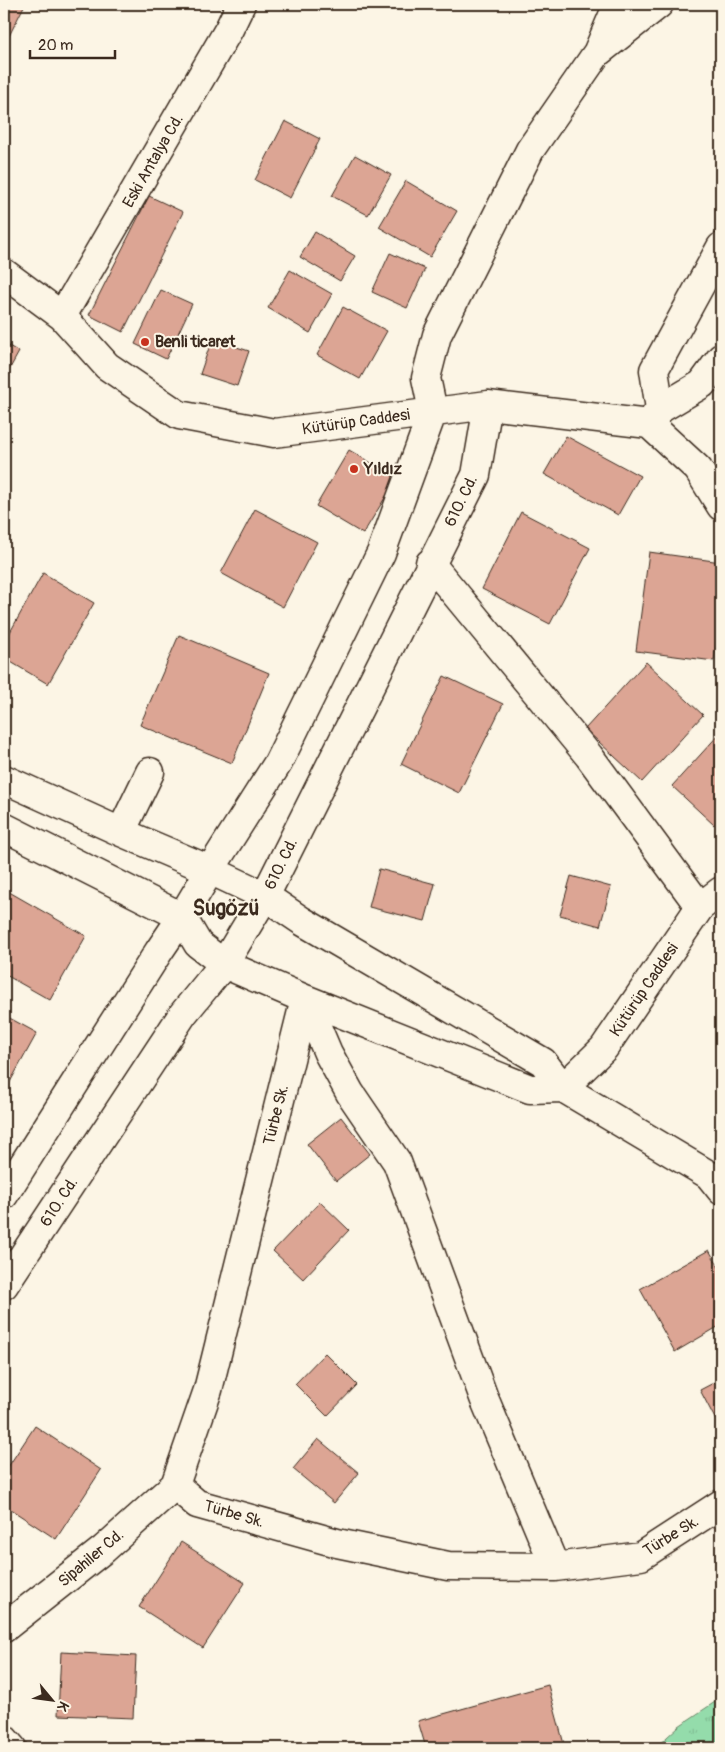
<svg xmlns="http://www.w3.org/2000/svg" width="725" height="1752" viewBox="0 0 725 1752" font-family="Pangolin,sans-serif">
  <style>
    .park { fill: url(#park-tufts); stroke: #688364 }
    .building { fill: #dca594; stroke: #3b2a1e }
    .lines { fill: none; stroke-linecap: round; stroke-linejoin: round }
    .minor-casing { stroke: #3b2a1e; stroke-width: 31 }
    .minor { stroke: #fcf5e5; stroke-width: 28 }
    .poi-dot { fill: #c8321e; stroke: #fcf5e5; stroke-width: 2 }
    .labels { text-anchor: middle; dominant-baseline: central; stroke-width: 4; stroke-linejoin: round; paint-order: stroke }
    .street-label { font-size: 16px; fill: #3b2a1e; stroke: #fcf5e5 }
    .poi-label { font-size: 16px; font-weight: bold; fill: #3b2a1e; stroke: #fcf5e5; text-anchor: start }
    .district-label { font-size: 21px; font-weight: bold; fill: #3b2a1e; stroke: #fcf5e5 }
  </style>
  <defs>
    <pattern id="park-tufts" width="24" height="20" patternUnits="userSpaceOnUse" patternTransform="scale(1.25)"><rect width="24" height="20" fill="#94dcab"/><path d="M3 7l-1-3M5 7V3M7 7l1-3M15 17l-1-3M17 17v-4M19 17l1-3" fill="none" stroke="#80bd93"/></pattern>
  </defs>
  <rect width="100%" height="100%" fill="#fcf5e5"/>
  <filter id="ink" filterUnits="userSpaceOnUse"><feTurbulence type="fractalNoise" baseFrequency=".02" numOctaves="2"/><feDisplacementMap in="SourceGraphic" scale="10" xChannelSelector="R" yChannelSelector="G"/><feConvolveMatrix kernelMatrix="1 2 1 2 8 2 1 2 1" color-interpolation-filters="sRGB"/></filter>
  <g filter="url(#ink)">
    <path class="park" d="M721,1698v50h-66l24,-22z"/>
    <path class="building" d="M4,4h21l-21,42z
      M285,121l35,18 -30,59 -35,-18z
      M355,155l36,20 -23,40 -36,-19z
      M406,181l51,30 -27,46 -51,-30z
      M149,196l34,16 -60,120 -34,-17z
      M315,232l40,24 -15,25 -40,-24z
      M390,253l35,16 -18,39 -35,-16z
      M290,270l42,24 -22,39 -42,-25z
      M161,290l31,14 -26,55 -31,-15z
      M343,307l44,24 -27,48 -43,-24z
      M212,339l37,12 -12,35 -37,-12z
      M4,343l15,9 -15,27z
      M566,436l74,40 -22,39 -74,-41z
      M349,450l48,28 -34,56 -47,-28z
      M255,509l62,33 -34,65 -62,-34z
      M521,512l69,36 -40,76 -68,-35z
      M649,552l72,10v44l-7,55 -78,-10z
      M43,573l51,30 -46,81 -44,-26v-15z
      M179,635l90,38 -37,90 -92,-38z
      M646,662l57,53 -61,67 -57,-53z
      M444,676l59,28 -44,89 -58,-29z
      M721,732v85l-7,8 -42,-39z
      M379,869l56,15 -10,37 -56,-14z
      M571,876l40,11 -11,39 -40,-11z
      M4,889l82,47 -36,64 -46,-26z
      M4,1015l33,18 -33,60z
      M341,1117l29,37 -34,27 -29,-37z
      M320,1202l29,28 -46,49 -30,-28z
      M709,1250l12,21v54l-46,27 -35,-63z
      M325,1353l32,32 -30,31 -32,-32z
      M721,1379v51l-21,-40z
      M35,1426l66,44 -45,69 -52,-34v-32z
      M318,1439l41,34 -25,30 -41,-34z
      M181,1542l64,41 -42,65 -64,-41z
      M61,1652l75,4 -3,62 -75,-3z
      M548,1685l17,63h-139l-8,-27z"/>
    <g class="lines">
      <defs>
        <path id="minor" d="M598,51l20,-47
          M4,273l58,43 45,50 72,49 95,18 214,-28 161,19 49,45 23,37
          M62,316l167,-287 12,-25
          M660,409l-6,-39 67,-123
          M433,411l-7,-33 11,-43 93,-185 67,-97 62,-49
          M650,423l10,-14 42,-25 19,-26
          M430,563l159,193 111,151
          M4,779l117,53 89,38 55,26 37,25 241,141 20,26 146,87 12,15
          M4,827l178,90 16,27 26,20 81,35 225,90 33,-1
          M121,832l29,-60
          M305,999l-97,391 -33,95 22,19 140,39 111,23 107,1 86,-11 80,-52
          M305,999l23,54 22,40 47,69 87,236 71,169
          M563,1088l41,-40 96,-141 21,-16
          M4,1195l155,-244 23,-34 28,-47 68,-107 103,-210 52,-142
          M4,1285l179,-271 41,-50 41,-68 211,-421 12,-70
          M4,1628l100,-79 71,-64
          M4,1739l8,9"/>
      </defs>
      <use href="#minor" class="minor-casing"/>
      <use href="#minor" class="minor"/>
    </g>
  </g>
  <g class="poi-dot">
    <circle cx="145" cy="342" r="5"/>
    <circle cx="354" cy="469" r="5"/>
  </g>
  <g class="labels">
    <g class="street-label">
      <text transform="translate(153 161) rotate(-60)">Eski Antalya Cd.</text>
      <text transform="translate(356 422) rotate(-8)">Kütürüp Caddesi</text>
      <text transform="translate(461 501) rotate(-64)">610. Cd.</text>
      <text transform="translate(281 864) rotate(-64)">610. Cd.</text>
      <text transform="translate(644 990) rotate(-56)">Kütürüp Caddesi</text>
      <text transform="translate(276 1115) rotate(-76)">Türbe Sk.</text>
      <text transform="translate(59 1202) rotate(-57)">610. Cd.</text>
      <text transform="translate(234 1514) rotate(16)">Türbe Sk.</text>
      <text transform="translate(671 1536) rotate(-32)">Türbe Sk.</text>
      <text transform="translate(91 1558) rotate(-40)">Sipahiler Cd.</text>
    </g>
    <g class="poi-label">
      <text x="155" y="342">Benli ticaret</text>
      <text x="364" y="469">Yıldız</text>
    </g>
    <g class="district-label">
      <text x="226" y="908">Sugözü</text>
    </g>
  </g>
  <rect width="725" height="1752" fill="none" stroke="#fcf5e5" stroke-width="20"/>
  <rect x="10" y="10" width="705" height="1732" fill="none" stroke="#3b2a1e" stroke-width="2" filter="url(#ink)"/>
  <g transform="translate(52 1700) rotate(119)" stroke="#fcf5e5" stroke-width="4" paint-order="stroke">
  <path d="M0-4L9 19L0 12L-9 19Z" fill="#3b2a1e"/>
  <text y="-8" font-size="14" font-weight="bold" text-anchor="middle" fill="#3b2a1e">K</text>
  </g>
  <path d="M30 50v8h85v-8" fill="none" stroke="#3b2a1e" stroke-width="2.5"/>
  <text x="38" y="50" font-size="15" fill="#3b2a1e" stroke="#fcf5e5" stroke-width="4" paint-order="stroke">20 m</text>
</svg>
